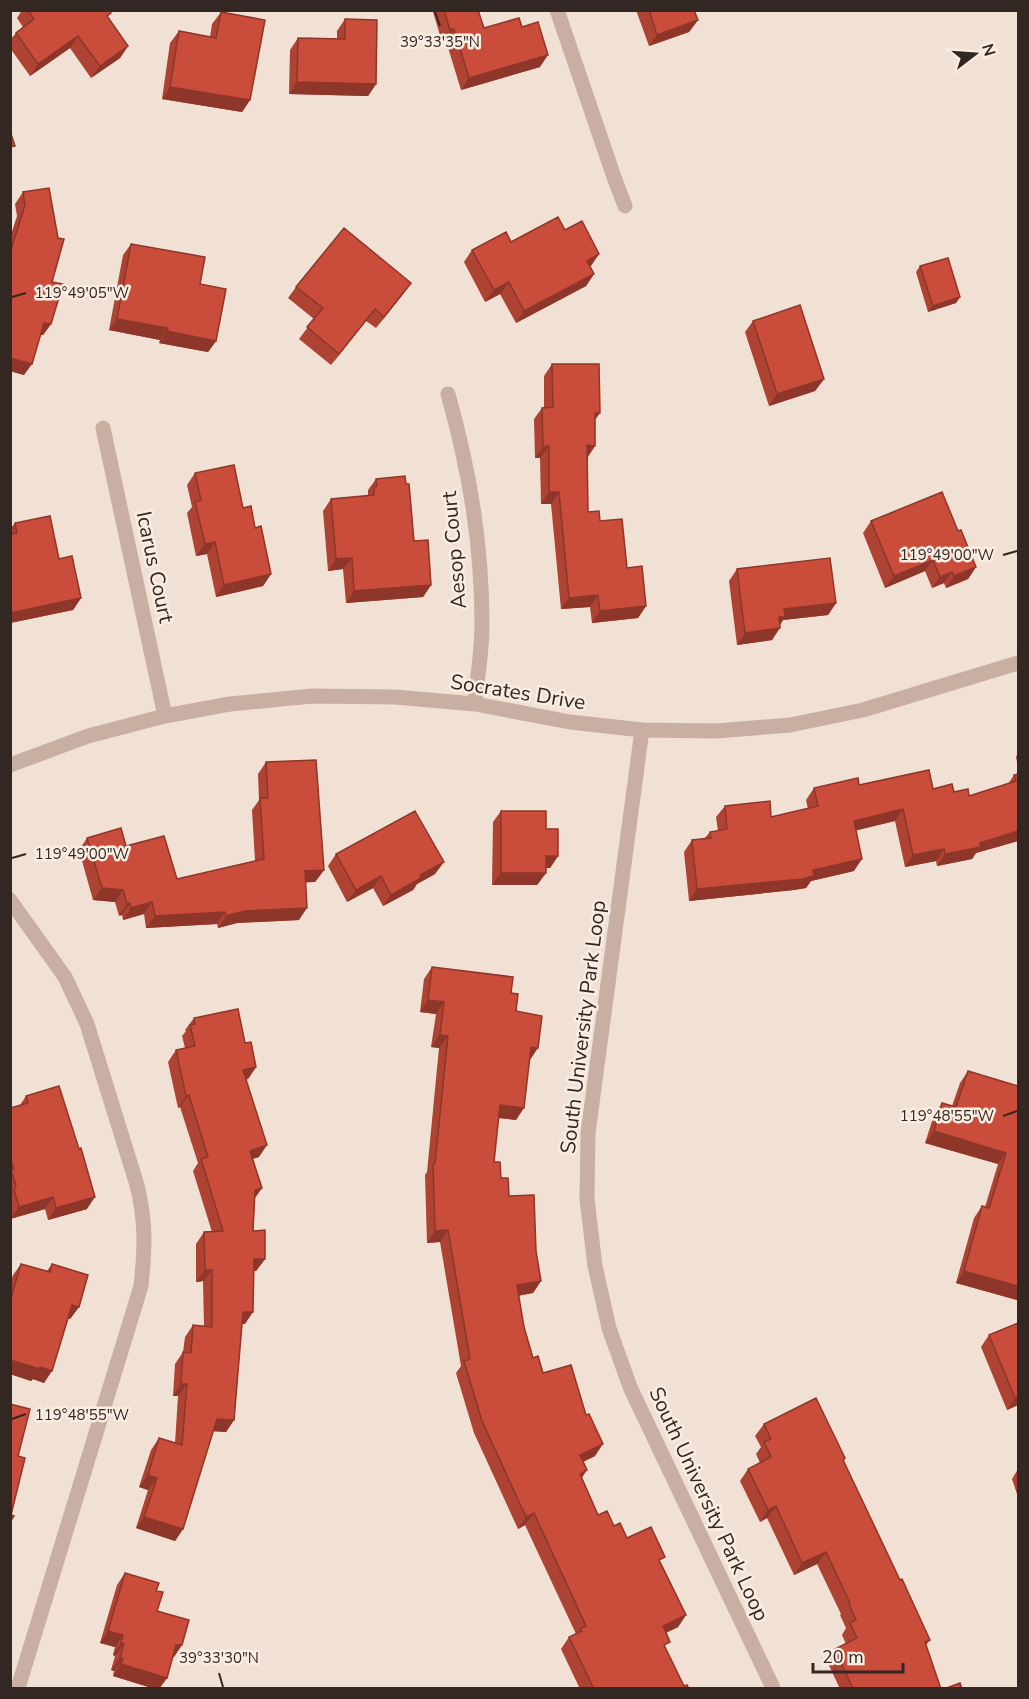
<svg xmlns="http://www.w3.org/2000/svg" width="1029" height="1699" viewBox="0 0 1029 1699" font-family="'Nunito Sans',sans-serif">
  <style>
    .lines { fill: none; stroke-linecap: round; stroke-linejoin: round }
    .minor { stroke: #c9afa2; stroke-width: 15 }
    .wall { fill: #ae4233 }
    .shaded-wall { fill: #8d3629 }
    .building { fill: #ca4d3b; stroke: #8d3629; stroke-width: 1.5 }
    .ticks { fill: none; stroke: #332724; stroke-width: 2 }
    .labels { text-anchor: middle; dominant-baseline: central; stroke-width: 5; stroke-linejoin: round; paint-order: stroke }
    .street-label { font-size: 21px; fill: #332724; stroke: #f9ece1 }
    .ticks-label { font-size: 15px; text-anchor: middle; fill: #332724; stroke: #f9ece1; stroke-width: 5; stroke-linejoin: round; paint-order: stroke }
  </style>
  <rect width="100%" height="100%" fill="#f1e1d5"/>
  <g class="lines">
    <path class="minor" d="M557,10l57,167 11,29
      M448,394c22,79 34,150 34,232 0,26 -5,52 -7,78
      M103,428l62,288
      M642,730l-54,403 -1,66 8,67 14,62 21,59 143,301
      M10,765l78,-29 77,-20 65,-12 82,-8 83,1 80,7 95,18 72,8 74,1 74,-6 73,-15 155,-47
      M10,900l55,77 22,47 50,161c9,37 8,63 4,101l-123,402"/>
  </g>
  <path class="wall" d="M22,10h88l-2,7 20,29 -8,12 -29,20 -21,-30 -40,28 -20,-28v-8l6,-7 7,-6 -6,-9z
    M434,10h44l6,18 38,-1 18,40 -79,23 -15,-49 -4,1 -9,-30z
    M636,10h58l4,10 -9,12 -40,14z
    M221,12l29,88 -8,12 -80,-13 8,-56 9,-12 31,6 2,-13z
    M345,19l31,65 -8,12 -79,-2 1,-44 8,-12 39,1v-8z
    M23,192l29,90 -1,42 -8,11h-2l-17,40 -14,-4v-133l7,-22 -2,-12z
    M565,230l34,24 -9,12 4,8 -8,12 -70,37 -16,-29 -15,8 -21,-40 8,-12z
    M131,244l69,40 16,57 -8,11 -49,-9 1,-3 -51,-10 14,-75z
    M920,266l40,31 -4,6 -28,9 -12,-40z
    M296,287l107,7 -27,34 -10,-7 -35,44 -32,-26 15,-20 -26,-21z
    M753,321l71,58 -9,12 -46,15 -24,-74z
    M552,364l43,56v26l-7,11v55l12,9 27,47 19,38 -8,12 -46,5 -2,-16 -29,2 -10,-105h-10l-1,-46h-5l-1,-39 8,-11h2v-32z
    M195,473l48,35 12,20 16,46 -8,12 -47,11 -9,-43 -11,2 -9,-43 5,-6 -5,-22z
    M376,479l30,5 8,57 17,44 -8,12 -77,6 -3,-34 -15,2 -5,-60 8,-12 36,-3 1,-1v-5z
    M871,521l87,10 18,36 -8,12 -22,9 -2,-5 -12,5 -7,-17 -40,17 -22,-55z
    M15,523l66,75 -8,12 -63,13v-94z
    M737,569l99,34 -8,12 -45,5 -11,20 -35,5 -8,-64z
    M1018,753v14l-2,-10z
    M266,762l58,108 -9,12h-9l-7,38 -62,3 -19,5 -1,-4 -71,4 -2,-14 -21,6 -1,-5 -3,1 -4,-14 -22,-2 -14,-50 8,-12 39,8 51,33 78,-18 -3,-51 7,-10 -1,-26z
    M1018,774v67l-42,12 -4,6 -35,7 -1,-5 -31,6 -10,-46 -39,9 -2,41 -43,10 -5,7 -12,2 -105,11 -5,-49 8,-12 12,-1 6,-7 8,-1 -2,-14 9,-11 46,11 37,-8 -2,-9 8,-12 45,-3 74,4 21,3 15,4 39,-12 6,-9z
    M501,811l45,18 12,27 -8,12h-4v5l-9,12h-45l1,-63z
    M336,854l99,20 -18,10 -4,6 -30,16 -10,-18 -26,14 -19,-36z
    M432,967l79,26 19,67 -14,60 -18,-2 -4,44 15,34 27,55 5,30 -8,12 -15,3 6,31 9,31 62,98 -12,6 -1,16 16,37 16,11 13,12 34,25 25,52 -8,12 -12,6 -1,15 19,38 5,3h-109l-19,-40 8,-12 7,-3 -51,-109 -7,4 -44,-96 -18,-60 5,-7 -21,-124 -13,1 -2,-68 2,-3 12,-124 -8,-1 5,-33 -16,-2 4,-33z
    M194,1018l51,25 11,24 -8,12h-2l13,78 -7,2 10,29 -7,10 -2,33 12,28 -9,12h-2l-9,53h-3l-8,96 -8,12 -13,-1 -30,98 -8,12 -39,-13 12,-38 -9,-3 12,-37 8,-12 16,5 3,-47h-5l2,-32 8,-12 2,-15 8,-12 11,1 -1,-45 -7,1v-38l8,-12h8l-19,-61 5,-8 -18,-56 -2,1 -10,-46 8,-12 9,-2 -3,-12 4,-5 -1,-1z
    M968,1071l50,15v213l-1,1 -61,-17 18,-65 8,-12 3,1 13,-43 -73,-21 9,-28 8,-12 10,3 8,-23z
    M26,1096l61,113 -39,11 -3,-11 -35,10v-111l10,-3z
    M21,1264l26,7 5,-7 27,43 -9,12 -2,-1 -24,65 -11,-4 -2,2 -21,-7v-90l3,-9z
    M989,1335l29,70 -11,5 -26,-63z
    M764,1424l81,34 -1,3 56,119 30,60 -4,5 15,44h-101l-13,-28 8,-12 11,-5 -4,-9 4,-7 -6,-13 1,-1 -24,-50 -23,11 -27,-57 -7,4 -20,-41 8,-12 12,-6 -4,-9 5,-7 -6,-11z
    M1018,1469v28l-6,-18z
    M125,1573l31,18 1,20 25,34 -9,12 -6,21 -8,11h-4l-42,-13 1,-5 -3,-1 4,-14 -2,-1 2,-8 -15,-4 17,-58z"/>
  <path class="shaded-wall" d="M698,20l-9,12 -40,14 8,-11z
    M454,29l-8,12 -4,1 8,-12z
    M78,36l-8,12 -40,28 8,-12z
    M128,46l-8,12 -29,20 9,-12z
    M548,55l-8,12 -79,23 8,-12z
    M297,82l79,2 -8,12 -79,-2z
    M170,87l80,13 -8,12 -80,-13z
    M599,254l-8,12 -12,6 8,-11z
    M594,274l-8,12 -70,37 8,-12z
    M509,282l-9,12 -15,8 9,-12z
    M411,283l-8,11 -27,34 8,-11z
    M960,297l-4,6 -28,9 5,-6z
    M375,309l-9,12 -35,44 8,-11z
    M117,319l51,9 -8,12 -51,-10z
    M44,323l7,1 -8,11 -6,-1z
    M167,331l49,10 -8,11 -49,-9z
    M10,358l22,6 -8,11 -14,-4z
    M824,379l-9,12 -46,15 8,-12z
    M595,413h5l-8,11z
    M587,445l8,1 -8,11z
    M549,446l-9,12h-5l8,-11z
    M549,492h10l-8,12h-10z
    M215,542l-8,12 -11,2 9,-12z
    M352,558l-9,11 -15,2 8,-12z
    M933,560l-8,11 -40,17 9,-12z
    M976,567l-8,12 -22,9 8,-12z
    M952,572l-8,11 -12,5 8,-11z
    M271,574l-8,12 -47,11 8,-12z
    M431,585l-8,12 -77,6 8,-12z
    M598,595l-8,12 -29,2 8,-11z
    M81,598l-8,12 -63,13v-10z
    M836,603l-8,12 -45,5 -6,8 -7,1 14,-20z
    M646,606l-8,12 -46,5 8,-12z
    M780,628l-8,12 -35,5 8,-12z
    M903,809l-8,12 -49,12 8,-12z
    M1018,831v10l-42,12 -4,6 -35,7 8,-12z
    M944,849l-8,12 -31,6 8,-12z
    M546,856h12l-8,12h-13z
    M862,859l-8,12 -43,10 -5,7 -12,2 -105,11 8,-12 116,-19z
    M444,862l-9,12 -18,10 -4,6 -30,16 8,-11 29,-20z
    M324,870l-9,12 -18,1 8,-12z
    M501,873h45l-9,12h-45z
    M381,876l-8,12 -26,14 9,-12z
    M102,888l21,2 -8,12 -22,-2z
    M152,902l-8,12 -21,6 8,-12z
    M130,903l-8,12 -3,1 8,-12z
    M307,908l-8,12 -62,3 -19,5 8,-12 19,-5z
    M225,912l-8,12 -71,4 9,-12z
    M428,1000l16,2 -8,12 -16,-2z
    M440,1035l8,1 -9,12 -8,-1z
    M531,1047l7,1 -8,12z
    M256,1067l-8,12 -13,3 8,-12z
    M189,1095l-9,12 -2,1 8,-12z
    M500,1105l24,3 -8,12 -25,-3z
    M934,1131l72,22 -8,11 -73,-21z
    M267,1145l-8,12 -18,5 9,-11z
    M262,1188l-9,12 2,-10z
    M53,1197l-8,12 -35,10 9,-12z
    M95,1197l-8,12 -39,11 8,-12z
    M448,1230l-8,12 -13,1 8,-12z
    M254,1259h11l-9,12h-11z
    M205,1270h7l-9,11 -7,1z
    M964,1271l54,15v13l-1,1 -61,-17z
    M541,1281l-8,12 -25,4 9,-12z
    M72,1305l7,2 -9,12 -6,-2z
    M243,1312h10l-8,12h-11z
    M10,1360l30,7 12,4 -8,12 -11,-4 -2,2 -21,-7z
    M181,1384h6l-9,12h-5z
    M1018,1397v8l-11,5 8,-12z
    M217,1419l17,1 -8,12 -17,-1z
    M603,1444l-8,12 -23,11 8,-12z
    M587,1470l-8,12 1,-8z
    M148,1475l9,3 -9,12 -9,-3z
    M776,1506l-9,12 -7,4 8,-12z
    M534,1513l-9,12 -7,4 8,-12z
    M144,1517l39,12 -8,12 -39,-13z
    M826,1552l-9,12 -23,11 8,-12z
    M686,1615l-8,12 -24,11 9,-12z
    M108,1631l15,4 -8,12 -15,-4z
    M121,1643l3,1 -9,12 -2,-1z
    M176,1645h6l-8,12h-6z
    M120,1658l3,1 -9,12 -3,-1z
    M121,1664l46,14 -8,11h-4l-42,-13z"/>
  <path class="building" d="M28,10h82l1,3 -4,3 21,30 -28,20 -22,-30 -40,28 -22,-31 18,-14z
    M444,10h34l6,18 35,-10 3,9 16,-5 10,33 -79,23 -15,-49 -4,1z
    M649,10h45l4,10 -41,15z
    M221,12l44,8 -15,80 -80,-13 9,-56 37,7z
    M345,19l32,1 -1,64 -79,-2 1,-44 47,1z
    M10,131l5,15 -5,1z
    M49,188l9,50 6,1 -12,43 11,2 -12,40 -7,-1 -12,41 -22,-6v-105l15,-48 -2,-13z
    M558,217l7,13 17,-9 17,33 -12,7 7,13 -70,37 -15,-29 -15,8 -22,-40 34,-18 5,10z
    M344,228l67,55 -27,34 -9,-8 -36,45 -32,-27 16,-19 -27,-21z
    M131,244l74,13 -5,27 26,5 -10,52 -49,-10 1,-3 -51,-9z
    M948,258l12,39 -27,9 -13,-40z
    M800,305l24,74 -47,15 -24,-73z
    M552,364h47l1,49h-5v33l-8,-1 1,67 11,-1 1,10 22,-2 5,49 15,-2 4,40 -46,5 -2,-16 -29,3 -10,-106h-10v-46l-6,1 -1,-39 11,-1z
    M234,465l9,43 8,-2 4,22 6,-2 10,48 -47,11 -9,-43 -10,2 -10,-42 6,-2 -6,-27z
    M405,476l1,8h3l5,57 14,-1 3,45 -77,6 -2,-33 -16,1 -5,-60 43,-4v-8l3,-1 -1,-7z
    M942,492l16,39 3,-1 15,37 -22,9 -2,-4 -12,5 -7,-17 -39,16 -23,-55z
    M50,516l9,43 13,-3 9,42 -71,15v-79l7,-1 -2,-10z
    M830,558l6,45 -52,6 1,8h-6l1,11 -35,5 -8,-64z
    M316,760l8,110 -19,1 2,37 -62,3 -19,5 -1,-4 -70,4 -3,-14 -21,6 -1,-5 -3,1 -4,-14 -21,-2 -15,-50 34,-10 5,18 38,-10 13,43 87,-20 -4,-61h8l-2,-36z
    M929,770l4,19 19,-5 2,8 14,-3 1,7 47,-15 -2,-6 4,-1v57l-38,12 1,4 -36,7 -1,-5 -31,6 -10,-46 -49,12 8,38 -49,11 1,6 -12,3 -105,10 -5,-49 19,-2 -1,-6 17,-3 -2,-23 45,-5 1,16 47,-11 -4,-18 44,-10 1,7z
    M415,811l29,51 -24,13 1,3 -30,17 -10,-19 -25,14 -20,-36z
    M501,811h45v18h12v27h-12v17h-45z
    M432,967l81,10 -2,16 7,1 -2,17 26,5 -4,32 -7,-1 -7,61 -24,-3 -6,57h6l1,16h7l1,18 25,-1 2,56 5,30 -24,4 7,42 9,31 5,-2 5,17 28,-8 15,50 3,-1 14,30 -23,11 7,15 -7,4 18,41 9,-4 7,15 6,-3 7,15 24,-11 14,30 -6,3 27,55 -23,11 7,16 -6,3 20,41 3,-1 2,4h-95l-25,-52 13,-6 -2,-2 6,-3 -52,-113 -8,4 -44,-96 -18,-60 6,-2 -22,-129 -13,1 -2,-67 2,-1 13,-127 -8,-1 4,-33 -16,-2z
    M238,1009l7,34 6,-1 5,25 -13,3 24,75 -17,6 12,37 -7,2 -2,41 12,-1v29h-11l-1,53h-10l-9,108 -17,-1 -34,110 -39,-12 13,-39 -9,-3 11,-37 23,7 5,-61h-6l2,-32 8,1 2,-28 19,2v-57h-7l-1,-38 19,-1 -22,-72 7,-2 -19,-62 -3,1 -10,-46 19,-4 -5,-21 5,-1 -1,-6z
    M968,1071l50,15v200l-54,-15 18,-65 7,2 17,-55 -72,-22 8,-28 14,4z
    M59,1086l20,63 2,-1 14,49 -39,11 -3,-11 -34,10 -5,-17 2,-5 -5,-15 3,-1 -4,-12v-49l18,-5 -2,-7z
    M21,1264l29,8 2,-8 36,11 -9,32 -7,-2 -20,66 -12,-4v2l-30,-9v-59z
    M1018,1323v74l-3,1 -26,-63z
    M816,1398l29,60 -2,2 57,120 2,-1 28,61 -5,2 16,47h-88l-18,-40 22,-11 -7,-15 6,-3 -7,-16 1,-1 -24,-51 -24,11 -26,-57 -8,4 -20,-41 23,-12 -7,-15 7,-3 -7,-15z
    M10,1404l20,5 -12,47 7,2 -14,57 3,1 -4,6z
    M125,1573l34,10 -3,8 7,1 -6,19 32,9 -7,25h-6l-9,33 -46,-14 2,-5 -3,-1 4,-14 -3,-1 2,-8 -15,-4z
    M960,1683l2,6h-18z"/>
  <path class="ticks" d="M435,12l5,14M12,297l14,-4M1003,555l14,-4M12,858l14,-4M1003,1116l14,-5M12,1419l14,-5M219,1673l4,14"/>
  <g class="labels">
    <g class="street-label">
      <text transform="translate(454 550) rotate(-95)">Aesop Court</text>
      <text transform="translate(155 567) rotate(78)">Icarus Court</text>
      <text transform="translate(518 692) rotate(9)">Socrates Drive</text>
      <text transform="translate(583 1027) rotate(-83)">South University Park Loop</text>
      <text transform="translate(709 1504) rotate(65)">South University Park Loop</text>
    </g>
  </g>
  <g class="ticks-label">
    <text x="440" y="47">39°33'35"N</text>
    <text x="82" y="298">119°49'05"W</text>
    <text x="947" y="560">119°49'00"W</text>
    <text x="82" y="859">119°49'00"W</text>
    <text x="947" y="1121">119°48'55"W</text>
    <text x="82" y="1420">119°48'55"W</text>
    <text x="219" y="1663">39°33'30"N</text>
  </g>
  <rect width="1029" height="1699" fill="none" stroke="#332724" stroke-width="24"/>
  <g transform="translate(975 54) rotate(73)" stroke="#f9ece1" stroke-width="4.5" paint-order="stroke">
  <path d="M0-4.5L10 22L0 15L-10 22Z" fill="#332724"/>
  <text y="-9" font-size="16" font-weight="bold" text-anchor="middle" fill="#332724">N</text>
  </g>
  <path d="M813 1663v9h90v-9" fill="none" stroke="#332724" stroke-width="3"/>
  <text x="822" y="1663" font-size="18" fill="#332724" stroke="#f9ece1" stroke-width="4.5" paint-order="stroke">20 m</text>
</svg>
